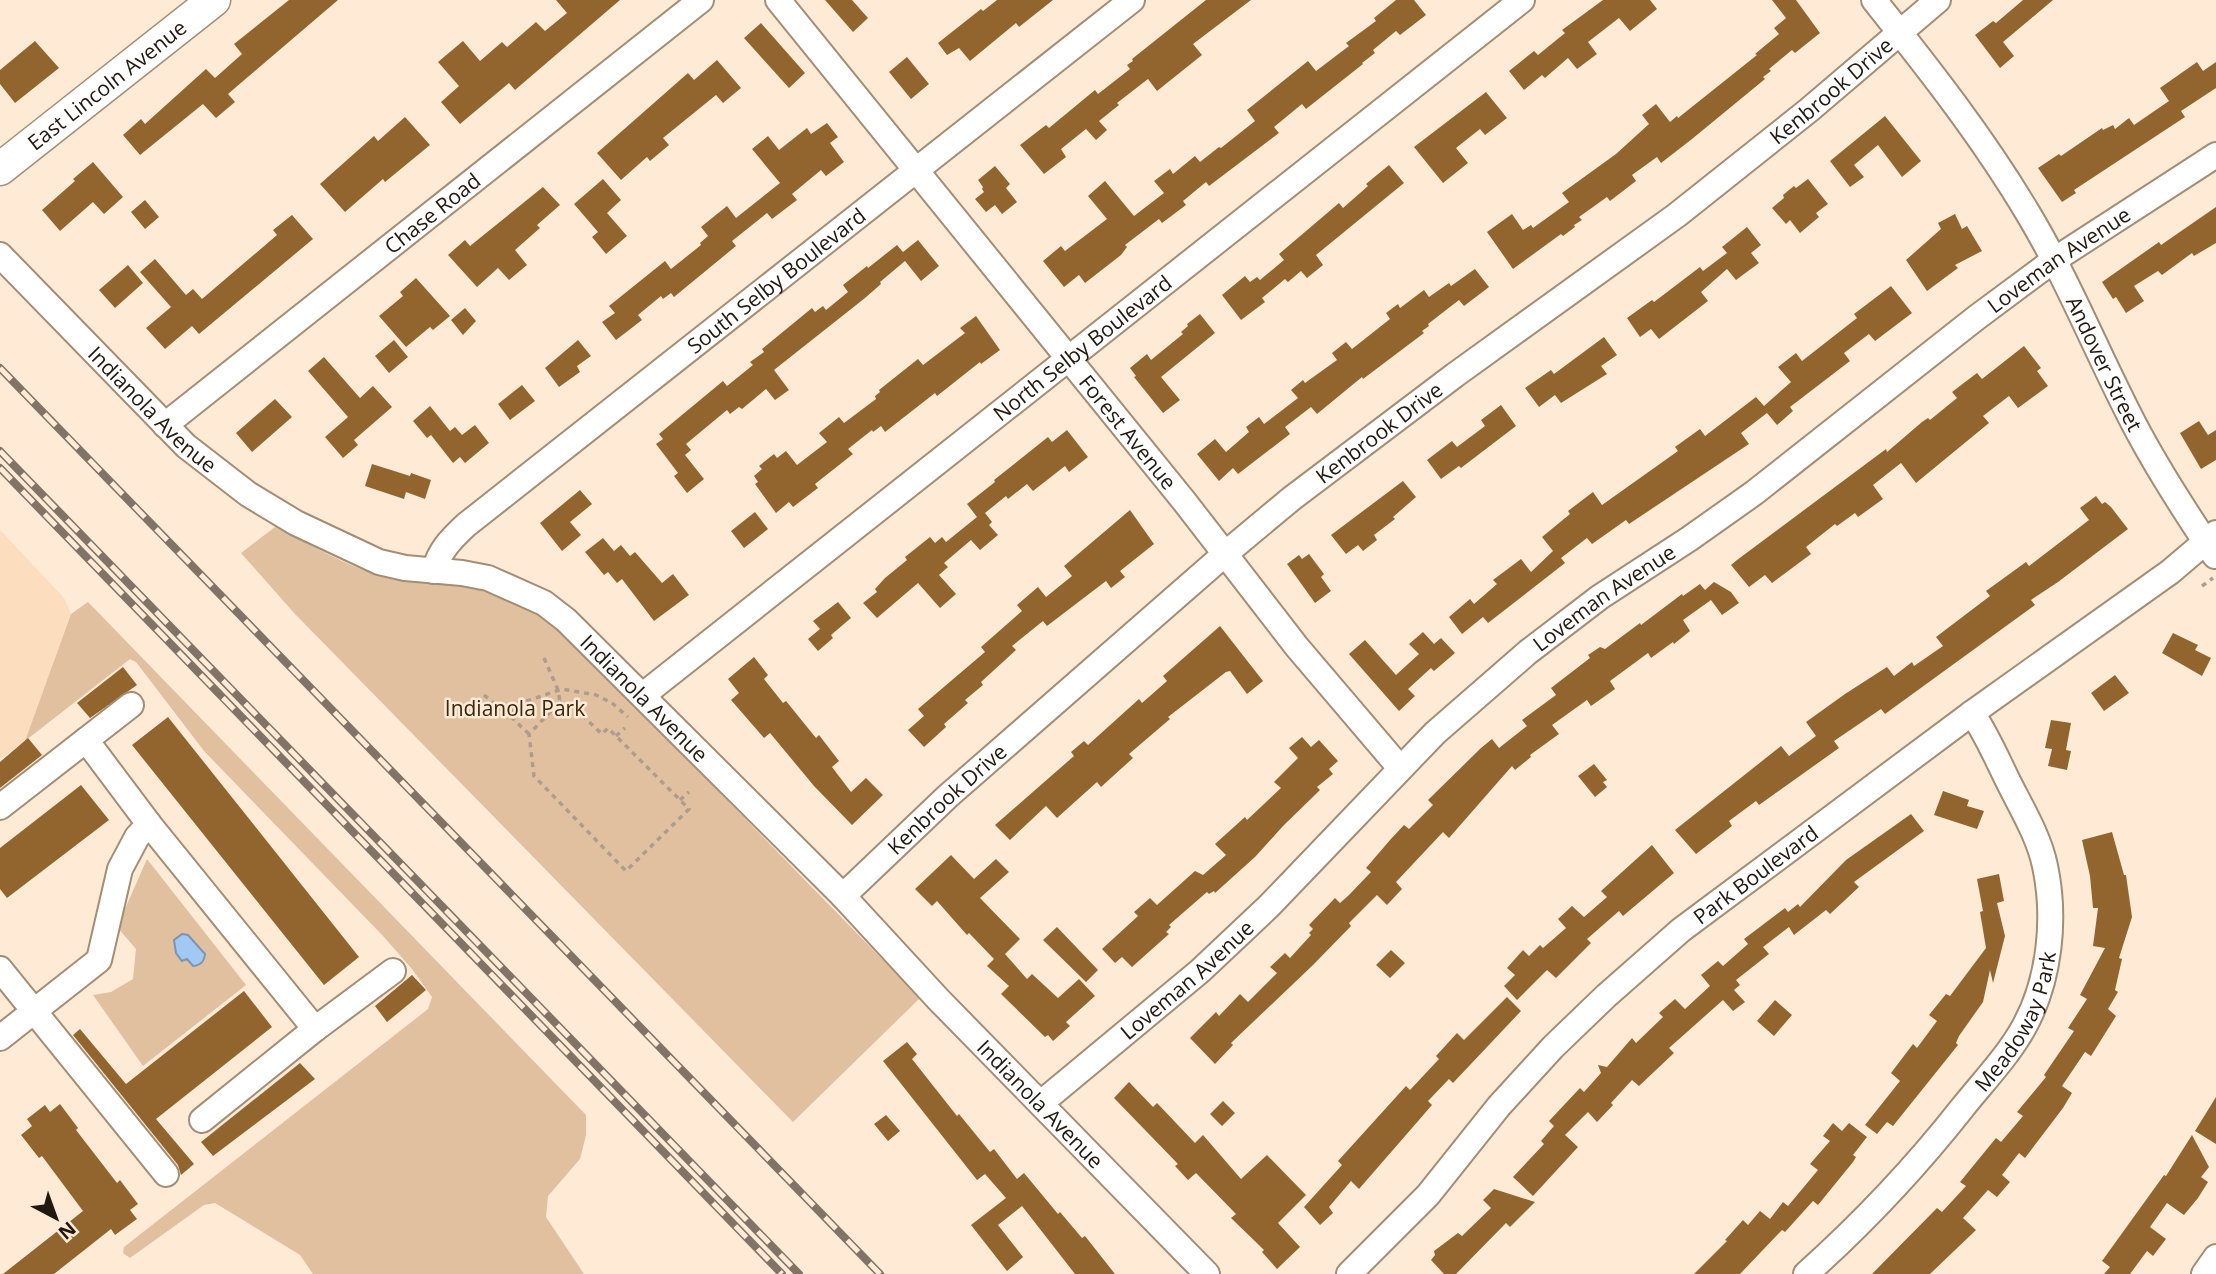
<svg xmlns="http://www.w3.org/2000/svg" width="2216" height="1274" viewBox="0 0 2216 1274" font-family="'Open Sans',sans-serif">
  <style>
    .built { fill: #fcddbe }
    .green { fill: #e1c09f }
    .water { fill: #a2c9f4; stroke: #7b94af; stroke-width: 2 }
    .building { fill: #93652e }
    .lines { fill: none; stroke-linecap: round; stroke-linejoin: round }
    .minor-casing { stroke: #a48d75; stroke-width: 28 }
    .major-casing { stroke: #a48d75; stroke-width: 35 }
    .path { stroke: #ae9d8d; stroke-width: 3.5; stroke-dasharray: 5 5; stroke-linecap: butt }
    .minor { stroke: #fff; stroke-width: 24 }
    .major { stroke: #fff; stroke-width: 32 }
    .rail-casing { stroke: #817365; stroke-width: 8 }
    .rail { stroke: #ffead6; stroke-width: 5; stroke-dasharray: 16; stroke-linecap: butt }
    .labels { text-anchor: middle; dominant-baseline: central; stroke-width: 5; stroke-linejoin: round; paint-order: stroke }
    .street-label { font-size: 21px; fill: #21180f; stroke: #ffead6 }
    .park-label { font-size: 21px; fill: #3b260d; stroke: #ffead6 }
  </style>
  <rect width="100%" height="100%" fill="#ffead6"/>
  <path class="built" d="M0,530l64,68 7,16 -46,127 -25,18z"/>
  <path class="green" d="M275,527c36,17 73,41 113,51 24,6 50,5 75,8 34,4 70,22 97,43l360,369 -127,124 -498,-508 -54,-61z
    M88,602l498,513v20l-6,24 -32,37 -2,21 38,57h-271l-13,-19 -85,-52 -11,2 -74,53 -7,-5 1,-6 304,-238 4,-12 -20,-28 -28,-32 -180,-186 -68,-89 -6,-3 -105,82 46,-127z
    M147,859l99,126 -103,81 -50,-71 18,-3 22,-13 3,-30 -19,-22z"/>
  <path class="water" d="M182,934l6,1 17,19c-1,8 -4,11 -12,12l-6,-7 -5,2 -6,-8 -2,-13z"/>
  <path class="building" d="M289,0h49l-110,94 7,8 -19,16 -13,-14 -63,51 -17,-20 18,-16 4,5 61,-55 9,9 27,-24 -8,-10z
    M556,0h64l-105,90 -6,-7 -49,41 -19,-22 18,-16 -21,-24 25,-21 17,20 22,-19 5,5 29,-25 9,9 22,-18z
    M825,0h27l16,18 -15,14z
    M997,0h56l-34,27 -3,-4 -46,38 -11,-13 -12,7 -9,-12 43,-34 2,2z
    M1206,0h45l-58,44 9,11 -45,36 -9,-12 -31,24 2,2 -20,16 8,9 -11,10 -10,-11 -25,20 5,8 -22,17 -24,-29 26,-20 3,3 46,-38 3,4 32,-25 -3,-4 6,-4 -1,-2z
    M1396,0h18l12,15 -26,20 -4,-4 -23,19 2,3 -13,10 1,1 -57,45 -4,-5 -28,23 5,6 -70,53 -3,-4 -23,19 3,4 -24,18 -3,-4 -34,26 2,2 -6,8 -36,28 -6,-8 -15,12 -21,-26 18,-15 4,5 42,-32 -19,-23 17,-15 29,35 30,-23 -10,-12 16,-12 3,5 22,-18 5,6 19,-15 2,1 34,-27 -8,-11 61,-49 8,10 33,-25 -3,-3 30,-22 -2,-3z
    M1603,0h47l7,9 -27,22 -11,-13 -31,24 9,12 -20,15 -9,-11 -23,20 -3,-3 -18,15 -15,-19 25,-20 4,4 27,-22 -3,-3z
    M1772,0h24l24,33 -25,20 -3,-3 -23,19 2,2 -8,6 2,2 -73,60 -31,24 -4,-6 -25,18 4,6 -26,20 -3,-4 -28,20 3,3 -8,5 1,2 -12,9 -2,-2 -48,35 -26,-37 25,-18 11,16 8,-5 2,3 36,-26 -7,-9 54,-39 33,-30 -7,-9 14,-11 14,18 7,-6 1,2 79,-63 -2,-1 24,-20 -5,-6 12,-10z
    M2023,0h30l-50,42 11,14 -14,12 -25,-33 18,-14 3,2z
    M761,23l44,50 -16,15 -45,-50z
    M35,41l24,27 -44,35 -15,-19v-14z
    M907,57l22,27 -18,15 -22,-27z
    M717,60l24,28 -18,15 -7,-8 -53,43 6,7 -19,16 -3,-4 -26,23 -24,-27 91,-80 6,7z
    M2197,62l6,9 13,-9v26l-35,23 4,6 -111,73 2,3 -14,9 -24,-34 21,-14 2,2 41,-28 1,2 10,-5 2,4 14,-11 5,7 35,-24 -9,-13z
    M1486,92l21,26 -22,17 -5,-6 -24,19 12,15 -25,20 -29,-36z
    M1885,116l36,45 -19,16 -24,-32 -24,20 10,12 -14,10 -20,-26z
    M405,117l25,28 -45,37 -2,-3 -38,33 -25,-28 54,-48 4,5z
    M827,123l11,14 -8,6 14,19 -18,14 -5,-6 -29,24 5,6 -25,19 -5,-6 -35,28 4,5 -62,51 -3,-4 -8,6 -2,-3 -23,19 4,5 -26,20 -14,-18 13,-9 -6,-7 56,-45 6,8 30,-24 -1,-2 8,-7 -7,-9 26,-21 9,12 44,-35 -28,-34 16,-13 11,14 28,-22 4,6z
    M93,162l30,35 -19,17 -11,-12 -33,29 -18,-21 33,-29 -2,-2z
    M1389,165l15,18 -88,72 7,10 -16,13 -6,-7 -13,11 -3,-3 -23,19 3,4 -24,18 -19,-25 23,-19 5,6 7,-5 3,3 24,-20 -5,-6 60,-51 4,5 25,-22 -2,-2z
    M995,166l15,18 -4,4 11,14 -15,12 -7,-9 -9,7 -11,-13 9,-7 -2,-3 1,-2 -5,-7z
    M603,179l18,21 -14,13 20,23 -21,18 -14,-17 6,-5 -24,-28z
    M1808,179l20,25 -12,9 3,4 -19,16 -10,-13 -4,4 -14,-16 12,-10 -1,-3 11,-9 2,2z
    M543,187l17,18 -23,20 3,3 -25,22 12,15 -18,15 -11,-12 -21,19 -29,-32 17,-15 5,6z
    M145,200l14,17 -14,12 -14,-17z
    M2216,207v36l-22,13 -2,-3 -30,22 -4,-4 -24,15 10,15 -18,12 -10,-16 -3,2 -11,-17 57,-40 2,3z
    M1955,214l7,15 5,-3 15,25 -27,14 3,3 -31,23 -21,-31 35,-31 -3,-6z
    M292,215l21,24 -114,95 -7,-8 -27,23 -19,-21 25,-21 -31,-35 15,-13 31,36 7,-6 9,10 75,-64 -4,-5z
    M1747,227l14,18 -10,8 8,10 -23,17 -9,-11 -26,23 7,9 -49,38 -8,-10 -11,8 -13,-19 25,-18 2,2 46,-35 3,4 24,-18 -5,-6z
    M918,240l21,26 -18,15 -16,-20 -25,21 1,2 -16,14 -91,72 15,20 -14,10 -9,-11 -24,20 -3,-2 -9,7 -3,-4 -41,34 5,6 -6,5 19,24 -17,14 -13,-17 4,-3 -22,-29 7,-5 -4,-5 64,-53 4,5 26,-21 -3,-3 14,-10 -2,-3 50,-41 3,4 8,-6 3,4 22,-18 -5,-7 24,-19 1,2 29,-23 6,7z
    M128,265l15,18 -28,25 -16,-18z
    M1475,269l14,18 -25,19 -5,-6 -31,24 1,2 -7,5 2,2 -61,46 -1,-2 -45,37 -6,-7 -26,20 5,7 -52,40 -5,-6 -14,13 -22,-27 18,-15 11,13 23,-20 -3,-5 13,-10 5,7 34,-26 -7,-8 12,-10 2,3 32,-23 -5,-7 14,-11 6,7 38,-30 -4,-6 12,-9 2,4 24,-18 5,7 20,-14 2,3z
    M416,278l34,38 -17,14 -3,-3 -24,20 -27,-31 24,-20 -3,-4z
    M1891,286l21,27 -37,28 -6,-7 -25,19 6,8 -60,46 3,4 -16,14 -10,-12 -26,20 8,11 -120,80 -3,-4 -34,24 -5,-6 -26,20 4,5 -77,60 -5,-6 -21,17 -13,-17 21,-18 4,5 23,-20 -4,-4 28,-21 10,13 22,-21 -11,-14 28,-23 -2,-3 25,-19 9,13 76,-54 -3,-4 25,-18 5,7 51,-39 8,9 27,-24 -13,-15 18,-14 6,8 55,-43 -3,-4z
    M465,308l11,13 -13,14 -12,-15z
    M1200,314l15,19 -54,44 19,23 -17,13 -29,-36 2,-1 -6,-8 17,-14 4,6 32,-26 -2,-2 7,-6 -1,-2z
    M976,316l24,34 -19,14 -1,-2 -43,34 -2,-3 -50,39 -4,-6 -8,6 -1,-2 -24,19 5,5 -38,30 3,4 -25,19 -4,-5 -13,11 -21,-29 3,-2 -4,-6 8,-7 -3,-3 15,-12 3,4 9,-7 11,14 30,-23 -8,-9 20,-16 5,6 32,-24 -1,-3 5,-4 -1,-2 39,-31 5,6 42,-32 -5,-5z
    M1604,337l13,18 -16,11 6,8 -46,29 -6,-8 -16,12 -14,-19 26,-18 3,4z
    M394,340l14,17 -19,16 -14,-17z
    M578,340l13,16 -14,10 3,6 -21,15 -14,-19z
    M2024,346l17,22 -4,3 11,15 -30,22 -9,-12 -26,20 6,7 -73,60 -15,-20 -28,22 10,14 -25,18 -3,-4 -18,13 -2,-2 -29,23 5,7 -39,29 -7,-8 -16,12 -18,-22 6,-5 149,-111 1,3 35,-30 6,-4 2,2 27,-22 -5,-6 25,-19 5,6z
    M324,357l36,41 13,-12 19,21 -38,33 4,5 -15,13 -18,-21 23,-20 -40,-46z
    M522,385l13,16 -25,19 -12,-16z
    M275,399l17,18 -40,35 -16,-19z
    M1501,405l15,21 -55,42 -2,-2 -18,13 -14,-19 25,-19 5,6 28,-21 -4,-6z
    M430,406l20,25 5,-4 7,8 13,-10 14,18 -24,20 -5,-6 -7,6 -22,-28 -4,3 -14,-17z
    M2199,421l9,14 8,-5v30l-15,9 -21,-36z
    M1067,430l21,27 -19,15 -4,-6 -32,25 -6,-7 -19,15 -2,-3 -21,17 7,9 -3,3 9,10 -18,15 -9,-10 -27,23 4,4 -9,8 17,19 -16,14 -22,-25 -41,35 -14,-15 14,-11 -2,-3 10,-11 22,-18 -2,-3 25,-20 5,6 7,-6 4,5 31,-25 -10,-13 28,-22 -1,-2 54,-43 4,5z
    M372,464l38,12 1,-3 20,7 -6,19 -19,-7 -2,7 -39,-13z
    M1403,481l13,16 -23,20 2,2 -21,16 3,5 -14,11 -5,-6 -12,9 -15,-19z
    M580,490l12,14 -22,18 11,13 -19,16 -22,-28z
    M2096,496l6,8 3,-2 6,5 17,22 -70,53 -27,18 4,5 -150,109 -4,-5 -47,32 5,7 -80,57 -3,-4 -27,20 3,5 -36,28 -21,-24 106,-84 8,10 27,-20 -10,-14 39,-28 42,-27 7,9 18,-14 2,4 29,-20 -7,-9 54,-41 -4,-5 40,-29 3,4 60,-46 -9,-12z
    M1130,510l24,34 -34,27 5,6 -14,11 -5,-7 -59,45 -4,-5 -31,25 4,4 -35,32 2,3 -18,15 3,3 -24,21 2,3 -22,20 -16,-17 16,-14 -6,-7 67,-57 -4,-5 41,-36 -5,-6 21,-18 8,10 26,-21 -8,-10z
    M755,512l13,17 -24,19 -13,-17z
    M603,538l11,13 7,-6 9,11 5,-4 27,31 11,-9 16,21 -35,26 -32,-42 -5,4 -9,-11 -4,3 -19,-23z
    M1309,554l15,20 -3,3 10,14 -16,12 -28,-39 12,-9 3,4z
    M1714,582l17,10 8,11 -17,12 -11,-15 -28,20 7,11 -16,13 -1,-2 -22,16 -3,-5 -38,28 5,8 -24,17 -4,-6 -35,25 7,9 -29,21 1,2 -16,13 -3,-4 -63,72 -6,-6 -47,50 6,7 -15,16 -10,-10 -28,28 2,3 -38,39 -82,78 2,2 -18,19 -25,-26 26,-26 3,4 21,-22 8,8 29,-29 -7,-6 15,-14 5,5 21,-23 -2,-2 4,-4 -4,-4 26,-27 5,5 9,-8 22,-23 -5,-4 24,-28 14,-15 5,4 24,-24 -5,-5 53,-52 11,-9 7,9 28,-22 -5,-6 34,-25 -5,-7 39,-30 -2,-3 12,-8 5,2 35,-26 1,2 41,-31 1,2 17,-12 5,6z
    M838,602l13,16 -20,17 2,3 -15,13 -10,-12 12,-10 -7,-8z
    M1220,626l43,55 -16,13 -17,-23 -4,1 -58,45 2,2 -41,35 4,4 -32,29 -4,-5 -40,36 -11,-12 -36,34 -15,-15 79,-69 -3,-4 13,-11 4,4 51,-46 3,4 25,-22 -4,-5z
    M1423,632l11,12 7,-6 14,15 -21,18 -3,-3 -23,21 7,7 -16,15 -50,-57 16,-14 31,35 23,-21 -10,-10z
    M2173,633l25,12 -3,5 16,8 -9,18 -40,-23z
    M754,657l14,18 -4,4 19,24 3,-2 30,37 3,-3 20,26 -7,6 19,25 15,-14 17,17 -31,30 -38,-39 -44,-53 -6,5 -33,-38 8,-7 -11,-14z
    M123,667l14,18 -47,33 -13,-15z
    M2115,675l14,18 -25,18 -13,-18z
    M168,717l191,240 -35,28 -192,-240z
    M2051,720l20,3 -5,27 5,1 -4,19 -19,-4 4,-17 -7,-1z
    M1302,737l9,10 8,-7 19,21 -9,8 4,5 -16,13 3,3 -37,36 -28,31 -40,36 -1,-2 -5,3 -2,-2 -38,33 2,2 -5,5 3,2 -37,33 -10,-10 -7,6 -13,-14 36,-33 -4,-4 16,-14 7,7 38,-34 8,4 23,-20 -11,-11 30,-27 2,3 34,-32 -7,-6 24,-24 -9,-10z
    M28,738l14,17 -42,33v-26z
    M1594,764l13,16 -4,2 4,5 -12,10 -17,-21z
    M81,785l28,35 -102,78 -7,-9v-41z
    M1943,791l26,9 -2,6 17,5 -7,18 -43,-14z
    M1911,814l13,17 -70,51 5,5 -29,27 -4,-4 -32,25 -5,-8 -26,20 6,7 -33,26 4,5 -6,5 11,12 -12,9 -10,-11 -54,48 5,5 -35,33 -7,-6 -21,23 2,2 -16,17 -9,-10 -23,23 13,12 -45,49 -20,-19 31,-33 -3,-3 13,-15 -5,-5 31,-33 4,4 17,-19 -3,-8 9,2 25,-29 4,5 27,-26 -4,-4 16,-14 10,10 25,-23 -9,-11 17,-14 5,5 25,-22 -4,-5 41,-31 3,4 10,-8 2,3 46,-47z
    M2112,832l12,43h2l6,42 -13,41 3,1 -7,31 3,2 -10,17 8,7 -25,40 -6,-4 -23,34 10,7 -9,15 -38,50 -6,-5 -17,22 8,7 -13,15 -9,-7 -25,28 13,12 -46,44h-58l65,-66 5,4 24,-26 -6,-4 36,-44 5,4 22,-26 -6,-4 29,-35 -2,-2 30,-44 -6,-3 19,-29 -7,-4 25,-47 -12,-2 5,-38h-5l-3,-32 -8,-36z
    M1652,845l22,28 -51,43 -4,-5 -32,28 4,4 -35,35 -9,-8 -30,30 -13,-14 11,-11 -8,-7 16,-18 6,6 11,-11 3,3 23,-20 -8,-9 14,-13 12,11 23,-20 -6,-6z
    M951,855l23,24 22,-20 13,13 -29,26 40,41 -15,15 22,25 5,-5 26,24 21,-19 16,17 -29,26 4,4 -17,15 -5,-6 -3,2 -44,-43 8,-8 -22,-20 7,-7 -25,-26 -2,2 -30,-34 -5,5 -17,-17z
    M1999,874l5,27 -7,2 8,33 -12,47 -3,-13 -7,32 -24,34 -3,7 2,2 -65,81 -6,-4 -10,12 -12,-9 35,-44 -9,-8 22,-29 4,4 20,-27 -8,-6 17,-21 4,2 36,-48 -6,-36 3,-1 -6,-32z
    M1057,927l41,43 -12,12 -43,-42z
    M1391,950l14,13 -15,15 -14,-13z
    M412,975l14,15 -39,32 -12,-16z
    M244,991l28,36 -116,92 38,45 -13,11 -3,-10 -105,-130 7,-6 46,55z
    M1507,997l14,14 -68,72 -4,-4 -21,22 4,4 -73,84 -8,-8 -22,26 4,6 -13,12 -16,-18 38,-42 -4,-4 68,-75 4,4 29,-31 -3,-3 21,-23 7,7z
    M1775,1000l17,15 -18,21 -17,-15z
    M907,1042l10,12 -5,5 45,57 2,-2 31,38 4,-3 23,30 7,-6 34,41 2,-2 22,26 3,-2 30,38h-40l-53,-68 -24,19 25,32 -16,14 -36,-46 35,-27 -21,-24 -8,6 -94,-119z
    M300,1063l15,16 -102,77 -12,-14z
    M1129,1082l24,25 4,-4 38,40 8,-8 38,44 26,-24 39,40 -28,28 22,24 -23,22 -15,-17 2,-2 -33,-32 5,-4 -40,-41 -8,7 -13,-14 3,-2 -64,-66z
    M2216,1097v47l-21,-13z
    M1223,1101l12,12 -13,13 -12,-12z
    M60,1104l18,24 -2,2 41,53 3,-3 18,24 -8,6 7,9 -22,16 -4,-6 -57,45h-51l80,-63 -41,-55 -3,2 -18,-23 11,-9 -5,-7 18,-14 5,7z
    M886,1115l14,16 -12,10 -14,-17z
    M1833,1123l9,8 7,-8 18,14 -14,18 3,2 -3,5 -35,43 -5,-4 -28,31 -3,-2 -42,44h-46l33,-33 -2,-1 18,-20 5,5 12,-14 10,8 13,-17 5,4 30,-36 -8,-6 20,-23 -7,-5z
    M2192,1135l17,32 -8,10 7,5 -10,16 -14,17 -17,-12 -17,24 16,12 -13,17 -6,-5 -17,23h-26l6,-7 -8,-6 62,-86 2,1z
    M1494,1189l41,13 -25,25 -4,-4 -50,51h-12l-13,-14 4,-5 -1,-4 24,-18 4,3 29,-28 -8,-8z"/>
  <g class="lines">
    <defs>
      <g id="minor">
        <path id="s1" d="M778,0l406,501 113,146 103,121"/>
        <path id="s2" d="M1874,0c55,69 110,139 155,215 40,67 69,140 105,209 24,46 52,89 81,132"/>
        <path id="s3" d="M0,255l186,191 62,48 48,29 83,39 26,6 57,5 26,5 56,25 22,17 277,276 95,103 269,275"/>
        <path id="s4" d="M165,425l536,-425"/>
        <path id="s5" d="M434,571c6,-21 16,-31 32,-46l666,-525"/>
        <path id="s6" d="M643,695l879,-695"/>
        <path d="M0,807l131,-102"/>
        <path d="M149,824l166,205"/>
        <path id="s7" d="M843,896l105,-100 277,-242 66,-55 164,-124 222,-160 132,-105 129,-110"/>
        <path d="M0,969l166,205"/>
        <path d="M0,1038l99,-78 21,-91 17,-32 12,-13 -63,-84"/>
        <path id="s8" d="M1041,1103l159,-132 69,-65 166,-173 93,-81 72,-55 89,-58 65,-46 222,-175 78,-58 162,-105"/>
        <path d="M202,1120l113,-91 78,-58"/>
        <path id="s9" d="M1349,1274l79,-79 71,-89 54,-59 53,-51 75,-66 291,-217 198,-141 46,-39"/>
        <path id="s10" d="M1806,1274c57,-51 109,-106 157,-167 20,-25 45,-51 61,-80 26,-47 32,-109 21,-161 -6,-29 -23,-57 -36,-83 -12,-24 -22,-48 -37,-70"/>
        <path d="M2204,1274l12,-17"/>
      </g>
      <g id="major">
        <path id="s11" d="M0,169l214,-169"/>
      </g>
    </defs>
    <use href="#minor" class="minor-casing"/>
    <use href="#major" class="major-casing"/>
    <path class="path" d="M2202,586l11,-8
      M544,658l14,32 2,12 -31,32 5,42 92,95 63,-62 -81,-81 -6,6 -31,-29 -11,-3
      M484,695l25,20
      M529,734l-20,-19 15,-13 38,-13 34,6 16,8 16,14
      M616,736l9,-8
      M680,800l9,-8"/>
    <use href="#minor" class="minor"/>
    <use href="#major" class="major"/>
    <defs>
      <path id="rail" d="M0,368l880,906
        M0,451l799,823
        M0,468l782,806"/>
    </defs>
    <use href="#rail" class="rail-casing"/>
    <use href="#rail" class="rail"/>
  </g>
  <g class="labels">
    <g class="street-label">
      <text stroke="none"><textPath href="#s11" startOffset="136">East Lincoln Avenue</textPath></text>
      <text stroke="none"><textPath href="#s7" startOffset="1276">Kenbrook Drive</textPath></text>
      <text stroke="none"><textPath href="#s4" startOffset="341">Chase Road</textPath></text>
      <text stroke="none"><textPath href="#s8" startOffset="1325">Loveman Avenue</textPath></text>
      <text stroke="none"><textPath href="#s5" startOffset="452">South Selby Boulevard</textPath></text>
      <text stroke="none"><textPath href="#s6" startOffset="560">North Selby Boulevard</textPath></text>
      <text stroke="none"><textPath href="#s2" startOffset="432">Andover Street</textPath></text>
      <text stroke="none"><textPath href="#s3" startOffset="217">Indianola Avenue</textPath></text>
      <text stroke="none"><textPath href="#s7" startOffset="709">Kenbrook Drive</textPath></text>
      <text stroke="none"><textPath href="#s1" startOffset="556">Forest Avenue</textPath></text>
      <text stroke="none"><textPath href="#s8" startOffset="758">Loveman Avenue</textPath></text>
      <text stroke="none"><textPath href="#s3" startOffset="803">Indianola Avenue</textPath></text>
      <text stroke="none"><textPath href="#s7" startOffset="142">Kenbrook Drive</textPath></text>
      <text stroke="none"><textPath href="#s9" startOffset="572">Park Boulevard</textPath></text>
      <text stroke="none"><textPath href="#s8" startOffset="191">Loveman Avenue</textPath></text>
      <text stroke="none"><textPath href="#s10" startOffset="332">Meadoway Park</textPath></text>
      <text stroke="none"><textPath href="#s3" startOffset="1370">Indianola Avenue</textPath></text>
    </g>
    <g class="park-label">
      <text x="515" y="708">Indianola Park</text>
    </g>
  </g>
  <g transform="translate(56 1218) rotate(139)" stroke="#ffead6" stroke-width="5" paint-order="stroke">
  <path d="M0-5L12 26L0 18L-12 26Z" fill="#21180f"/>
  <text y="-10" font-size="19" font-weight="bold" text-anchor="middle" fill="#21180f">N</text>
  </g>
</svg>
